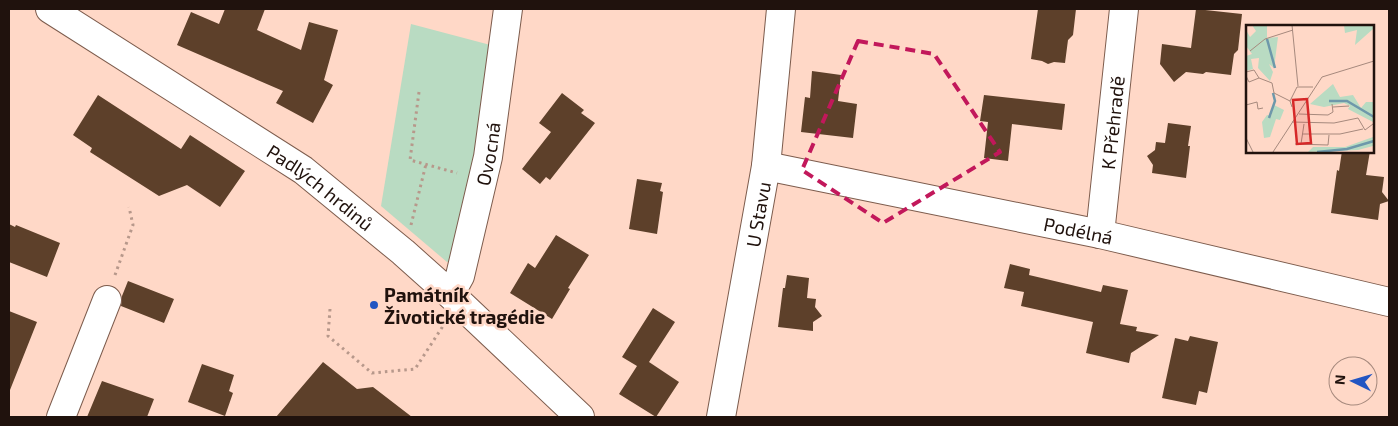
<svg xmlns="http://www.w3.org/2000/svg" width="1398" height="426" viewBox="0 0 1398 426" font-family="'Exo 2',sans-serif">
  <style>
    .green { fill: #b9dbc2 }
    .building { fill: #5d402a }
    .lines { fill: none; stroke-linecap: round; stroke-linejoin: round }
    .minor-casing { stroke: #7d5c4d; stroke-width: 30 }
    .path { stroke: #b7988b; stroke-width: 3; stroke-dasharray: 2.5 4; stroke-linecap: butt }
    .minor { stroke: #fff; stroke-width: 28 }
    .marked { fill: none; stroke: #c2185b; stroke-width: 4; stroke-dasharray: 10 6; stroke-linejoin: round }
    .poi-dot { fill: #2255c2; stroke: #ffd8c7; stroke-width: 2 }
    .labels { text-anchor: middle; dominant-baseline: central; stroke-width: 5; stroke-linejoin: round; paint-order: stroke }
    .street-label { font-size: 19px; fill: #20120d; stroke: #ffd8c7 }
    .poi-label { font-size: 19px; font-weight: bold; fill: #20120d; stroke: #ffd8c7; text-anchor: start }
    .inset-river { fill: none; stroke: #6e98aa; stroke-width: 2.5 }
    .inset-road { fill: none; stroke: #a6897d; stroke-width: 1 }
    .view { fill: #d62828; fill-opacity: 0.15; stroke: #d62828; stroke-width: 2.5 }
    .inset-edge { fill: none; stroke: #20120d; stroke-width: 2.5 }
  </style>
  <rect width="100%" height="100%" fill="#ffd8c7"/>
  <path class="green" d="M411,24l87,23 -42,212 -9,3 -66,-56z"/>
  <path class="building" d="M225,9h40l-8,21 44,20 8,-28 29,8 -14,50 9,5 -20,38 -37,-20 7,-12 -106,-46 14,-33 28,12z
    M1038,9h38l-3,26 -5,5 -3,23 -11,-1 -6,2 -6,-3 -11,-2z
    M1196,9l46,5 -4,36 -4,4 -3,21 -25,-3 -3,2 -17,-2 -12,10 -14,-18 2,-20 29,4z
    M812,71l29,4 -3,26 19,3 -4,34 -52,-6 4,-35 5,1z
    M562,93l22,17 -3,3 14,10 -45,57 -4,-3 -6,7 -18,-15 29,-37 -12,-9z
    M98,95l83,54 9,-14 55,36 -25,36 -33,-22 -28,11 -69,-44 2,-4 -19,-13z
    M984,95l81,9 -3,26 -50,-6 -4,37 -24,-3 4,-36 -8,-1z
    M1168,123l23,3 -3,20h2l-4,32 -34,-5 1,-8 -6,-9 8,-6 1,-8 9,1z
    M1342,151h28l-4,24 18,2 -2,15 7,9 -9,3 -2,16 -47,-7 6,-43 2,1z
    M637,179l25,4 -2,8 3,1 -6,42 -28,-5z
    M9,224l6,3 1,-2 44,18 -13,34 -38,-15z
    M556,235l33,20 -21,33 2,1 -18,30 -42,-26 18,-30 7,5z
    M1010,264l20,5 -1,6 72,17 2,-7 25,5 -8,34 17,3 -1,4 23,4 -28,18 -2,10 -43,-10 7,-31 -72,-16 3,-14 -20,-4z
    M787,275l22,3 -2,20 9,1 -1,8 7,9 -9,6v9l-35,-4 5,-39h2z
    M128,281l46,18 -10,24 -43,-17 1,-10z
    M653,308l22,14 -26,40 30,20 -23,35 -37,-23 18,-28 -15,-9z
    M9,311l28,11 -27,68h-1z
    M1190,336l28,6 -11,51 -8,-2 -3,14 -34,-7 13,-60 13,3z
    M323,362l34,27 16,-2 39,30h-136z
    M202,364l32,11 -5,16 4,2 -8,23 -37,-14z
    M102,381l52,18 -7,18h-60z"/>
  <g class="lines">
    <defs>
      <g id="minor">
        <path id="s1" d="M50,9l253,161 100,82 47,42 130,123"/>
        <path id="s2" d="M766,166l334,68 289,68"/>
        <path id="s3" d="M1100,234l24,-225"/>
        <path id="s4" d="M450,294l10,-18 28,-119 20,-148"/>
        <path d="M61,417l46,-117"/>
        <path id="s5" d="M721,417l45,-251 15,-157"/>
      </g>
    </defs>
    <use href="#minor" class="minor-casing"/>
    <path class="path" d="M419,92l-9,68 47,13
      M411,225l15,-61
      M115,275l18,-50 -4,-18
      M330,309l-2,27 44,37 43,-4 28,-43"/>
    <use href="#minor" class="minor"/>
  </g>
  <path class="marked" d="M858,41l76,13 66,98 -117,71 -81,-53z"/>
  <circle class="poi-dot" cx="374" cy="305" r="5"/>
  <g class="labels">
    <g class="street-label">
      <text stroke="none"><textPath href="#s3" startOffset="112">K Přehradě</textPath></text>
      <text stroke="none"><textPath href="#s4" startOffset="146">Ovocná</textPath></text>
      <text stroke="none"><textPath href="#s1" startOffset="324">Padlých hrdinů</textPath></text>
      <text stroke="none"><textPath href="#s5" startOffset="206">U Stavu</textPath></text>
      <text stroke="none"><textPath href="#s2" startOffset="319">Podélná</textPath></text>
    </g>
    <g class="poi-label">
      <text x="384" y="294">Památník<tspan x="384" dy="22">Životické tragédie</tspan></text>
    </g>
  </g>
  <g transform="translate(1246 25)">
    <rect width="128" height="128" fill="#ffd8c7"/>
    <path d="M6,0h15v13l11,-1 -4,31 -5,-4 4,8 -3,9 -12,-13 1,-10 -8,1 2,10 -7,2v-15l6,-2 -6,-8v-16l4,7 6,-6zM98,0h29v4l-18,16 2,-15 -12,3zM87,59l7,13 13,-2 8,13 5,-6h7v20l-25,-13 2,-3 -6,-3 -20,4 -14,-3zM28,80l10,5 -4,10 -4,-1 -6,18 -6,1 -2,-16 5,-7 4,1zM127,112v9l-15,4 -50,2 5,-5h32z" fill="#b9dbc2"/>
    <path class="inset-river" d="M21,14l8,29M83,76h18l27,16M23,93l6,-17 -2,-8M71,127l30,-3 27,-8"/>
    <path class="inset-road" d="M46,0l6,61M4,26l15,-12 28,-9M0,47l8,-2 5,8 13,5 2,10 16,8M0,51l3,6 10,-4M0,80l11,-3 1,7 5,-1M46,82l-2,-6 7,-14h16M87,82l16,-1M53,89l29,1 5,-3 -1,-8M46,97l42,1 24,-5 7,12 8,-6M56,109h38l23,-5M0,113l7,14M49,119l33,1 1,-10M55,119l3,-20M27,127l49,-75 52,-16"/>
    <path class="view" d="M61,74l4,44 -14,1 -4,-44z"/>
    <rect width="128" height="128" class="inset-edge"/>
  </g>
  <rect width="1398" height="426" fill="none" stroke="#20120d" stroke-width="20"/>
  <g transform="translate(1353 381) rotate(275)"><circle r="24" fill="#ffd8c7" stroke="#a6897d"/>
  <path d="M0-4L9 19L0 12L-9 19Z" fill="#2255c2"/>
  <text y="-8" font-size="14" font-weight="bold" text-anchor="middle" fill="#20120d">N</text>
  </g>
</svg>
